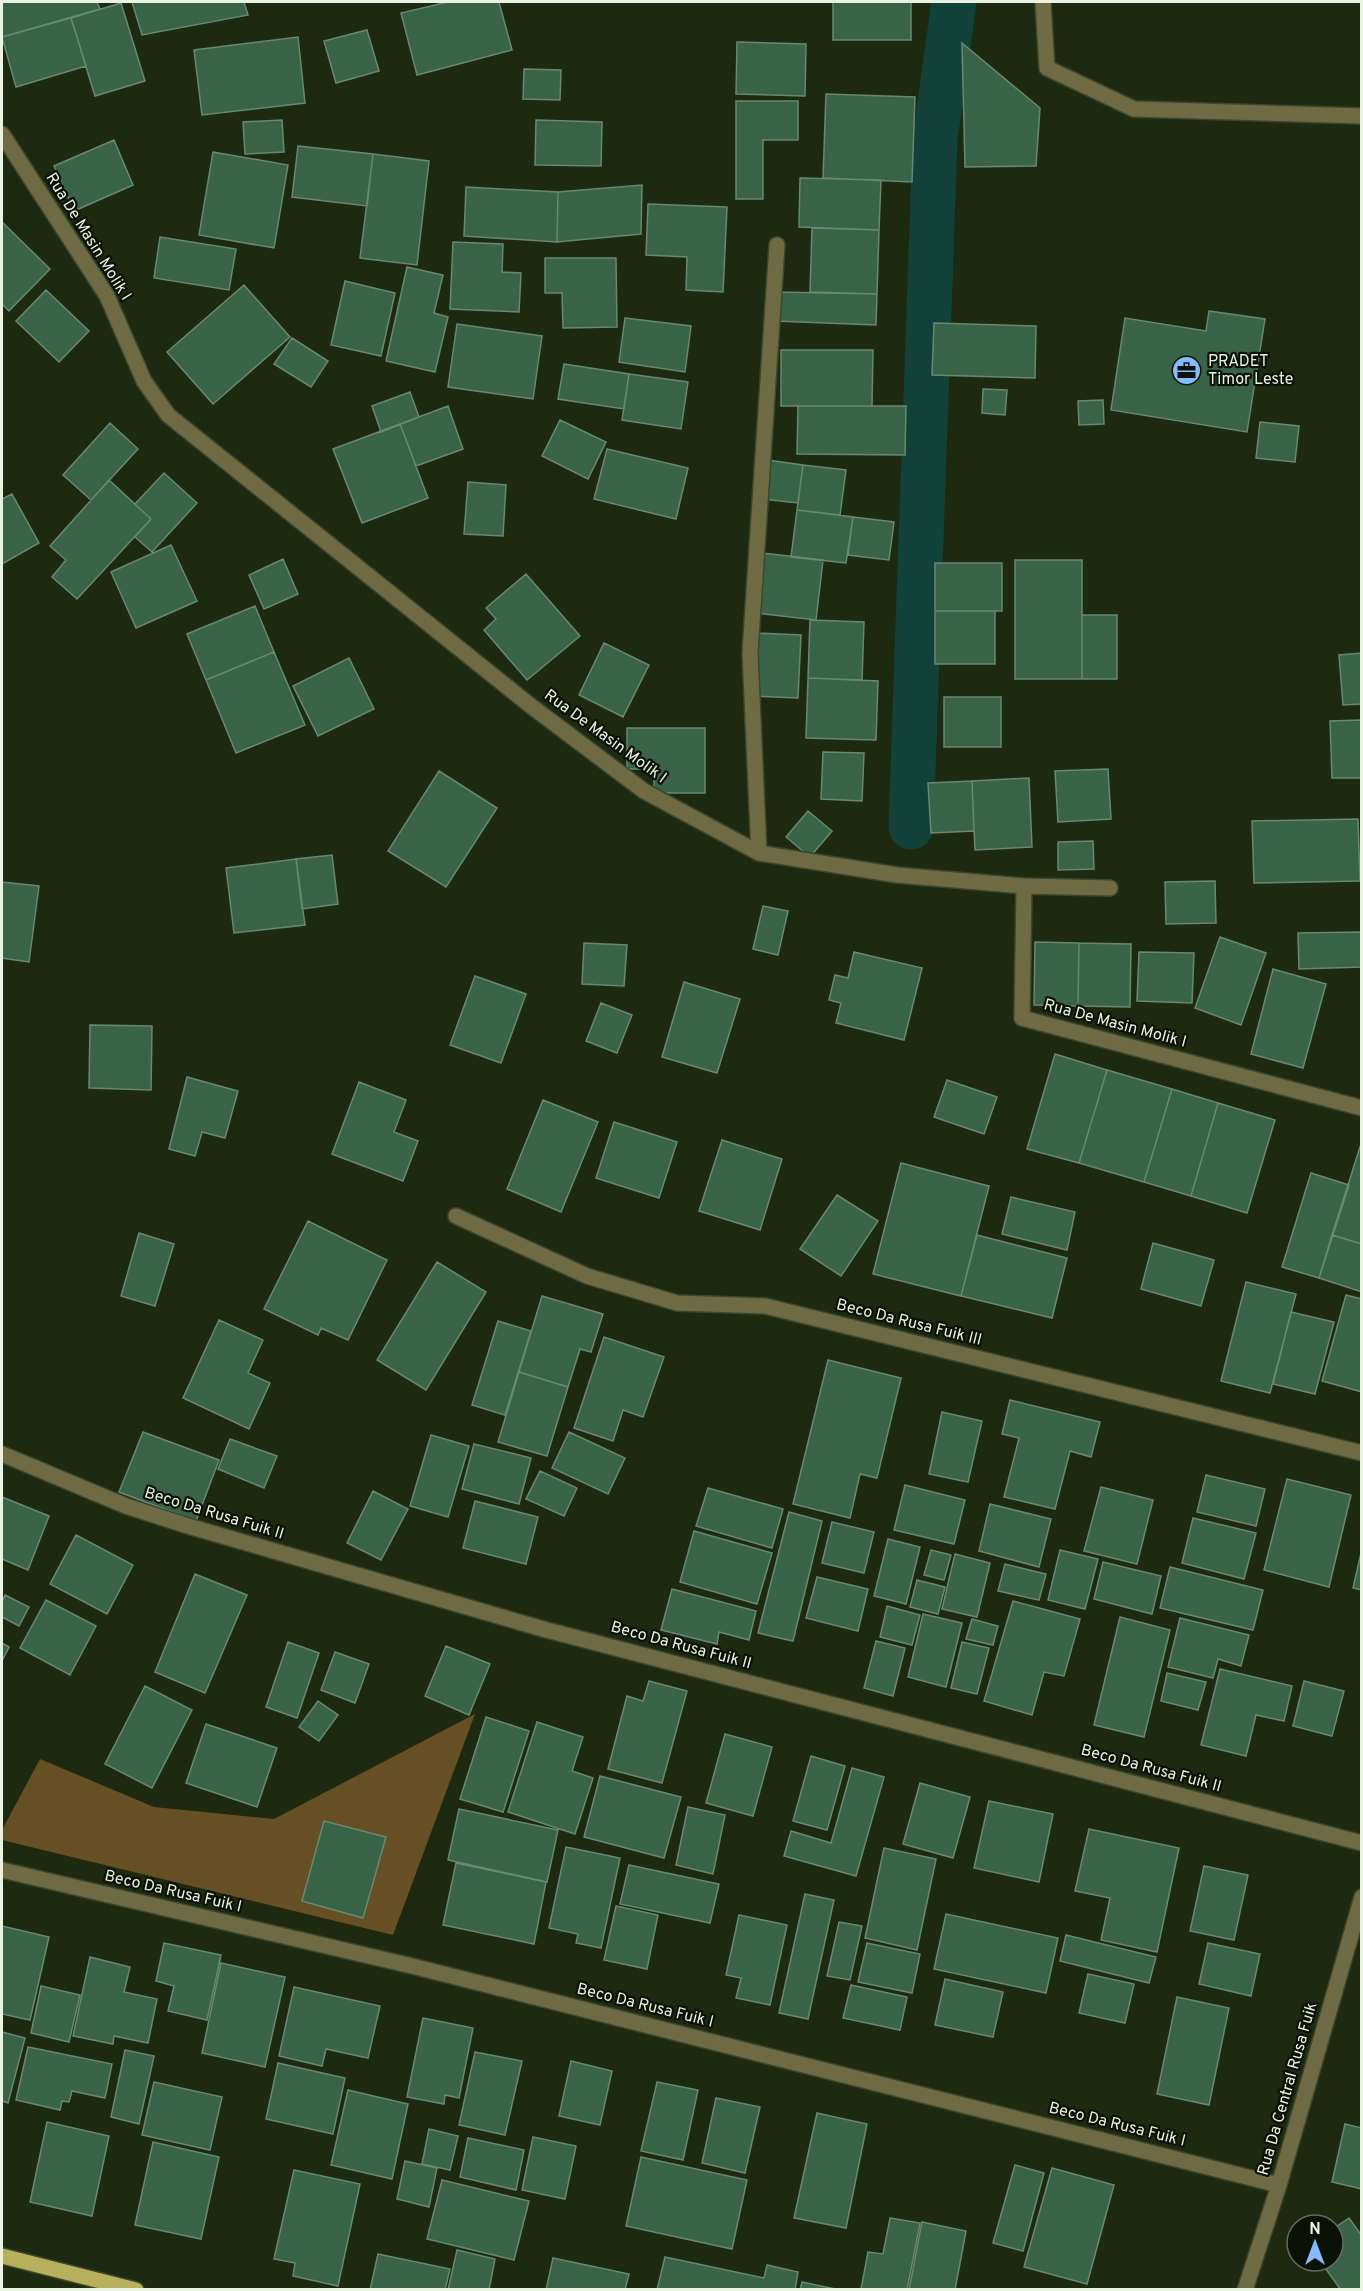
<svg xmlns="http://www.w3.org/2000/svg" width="1363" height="2291" viewBox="0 0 1363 2291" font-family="Overpass,sans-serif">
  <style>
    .forest { fill: #664f24 }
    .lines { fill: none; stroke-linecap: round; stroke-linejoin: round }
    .canal { stroke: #114139; stroke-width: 45 }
    .building { fill: #386347; stroke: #688872; stroke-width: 1.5 }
    .minor-casing { stroke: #3b462c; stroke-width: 18 }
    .major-casing { stroke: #3b462c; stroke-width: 18 }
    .minor { stroke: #6e6b44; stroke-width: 15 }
    .major { stroke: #b7b05c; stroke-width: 15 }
    .labels { text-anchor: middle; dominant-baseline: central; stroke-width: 4.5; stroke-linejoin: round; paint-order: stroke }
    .street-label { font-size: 16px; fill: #eaf3e1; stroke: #0b1106 }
    .poi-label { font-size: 16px; fill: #eaf3e1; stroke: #0b1106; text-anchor: start }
  </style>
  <rect width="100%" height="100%" fill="#1e2a0f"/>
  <path class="forest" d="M475,1714l-82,221 -391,-95v-10l38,-71 114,48 120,12z"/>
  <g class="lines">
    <path class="canal" d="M911,827l24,-688 19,-137"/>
  </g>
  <path class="building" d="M2,2h95l3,7 -98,28z
    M132,2h112l4,13 -106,20z
    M448,2h51l13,48 -95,25 -16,-62z
    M833,2h78v38h-78z
    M121,3l24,78 -50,15 -24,-78z
    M71,18l15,48 -70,21 -14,-50z
    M367,30l12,41 -43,12 -12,-42z
    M298,37l7,66 -103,12 -8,-65z
    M737,42l69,2 -1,52 -69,-2z
    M962,43l78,65 -4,58 -71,1z
    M524,69l37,1 -1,30 -37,-1z
    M826,94l89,3 -3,85 -89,-4z
    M736,101h62v39h-35v59h-27z
    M282,120l2,32 -39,2 -2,-32z
    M536,120l66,2 -1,44 -66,-1z
    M114,140l19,45 -59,26 -20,-45z
    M298,146l75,8 -6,52 -75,-9z
    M213,152l75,13 -14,83 -75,-13z
    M373,154l56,7 -12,104 -57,-7z
    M800,178l81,2 -2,50 -80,-3z
    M642,185l-1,49 -84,8 1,-50z
    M466,187l92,5 -1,50 -93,-6z
    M648,204l79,3 -4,85 -37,-2 1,-33 -41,-2z
    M2,222l48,47 -41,42 -7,-7z
    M812,228l67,2 -2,64 -67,-2z
    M160,237l76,12 -7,41 -75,-12z
    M453,242l50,2 -1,28 19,1 -2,39 -69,-3z
    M545,258h71l1,69 -54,1 -1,-35h-17z
    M407,267l36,8 -9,38 14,4 -13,55 -49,-11z
    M345,281l50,12 -14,63 -50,-11z
    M244,285l46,52 -77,67 -46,-52z
    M46,290l43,41 -30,31 -43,-41z
    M776,292l101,2 -1,31 -101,-4z
    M1209,311l56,8 -18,113 -136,-22 14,-92 81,13z
    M625,318l66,8 -6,46 -66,-10z
    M934,323l102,3 -1,52 -103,-3z
    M457,324l85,12 -9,63 -85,-12z
    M292,338l36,23 -17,26 -37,-23z
    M781,350h92l-1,56h-91z
    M564,364l65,10 -5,35 -66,-10z
    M629,374l59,8 -7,47 -59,-9z
    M983,389l24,1 -2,25 -23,-2z
    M410,392l9,25 -38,15 -9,-26z
    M1103,400l1,24 -25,1 -1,-24z
    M448,406l15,43 -47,17 -16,-42z
    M798,406h108l-1,49 -108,-1z
    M560,420l46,22 -18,37 -46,-23z
    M1260,422l39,4 -4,36 -39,-4z
    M110,423l28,26 -47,51 -28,-25z
    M400,424l28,74 -66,25 -29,-74z
    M607,449l81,19 -12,51 -82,-20z
    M767,460l36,5 -5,38 -36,-4z
    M803,465l43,5 -6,45 -43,-5z
    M164,473l33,30 -45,49 -17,-15 16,-18 -16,-15z
    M109,480l42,39 -74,80 -25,-22 14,-17 -16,-14z
    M468,482l38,3 -3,51 -39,-2z
    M12,494l27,49 -37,21v-65z
    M797,510l56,7 -7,46 -55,-6z
    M853,517l41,5 -5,38 -41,-5z
    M171,545l26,56 -61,27 -25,-56z
    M762,553l61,7 -7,60 -61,-7z
    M283,559l15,35 -34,15 -15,-34z
    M1015,560h67v119h-67z
    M935,563h67v48h-67z
    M526,574l54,62 -53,44 -43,-50 12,-11 -10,-11z
    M255,606l19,46 -68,28 -19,-46z
    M935,611h60v53h-60z
    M1082,615h35v64h-35z
    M810,620l54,2 -2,58 -54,-2z
    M755,633l46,2 -3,63 -45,-2z
    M604,643l45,22 -26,52 -44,-22z
    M274,652l31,73 -69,28 -30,-73z
    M1362,653v51l-19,1 -4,-50z
    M349,658l25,51 -56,27 -25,-50z
    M808,678l70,3 -2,59 -70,-2z
    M944,697h57v50h-57z
    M1362,720v58h-30l-2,-57z
    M627,728h78v65h-51v-24h-27z
    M823,752l41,1 -2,48 -41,-2z
    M1108,769l3,50 -53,3 -3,-51z
    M439,771l58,37 -51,79 -58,-36z
    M1029,778l3,69 -57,3 -3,-69z
    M972,781l2,50 -43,2 -3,-50z
    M808,811l24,20 -22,26 -24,-20z
    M1358,819l2,62 -106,2 -2,-62z
    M1093,841l1,28 -36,1v-28z
    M332,855l6,49 -36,5 -6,-50z
    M296,859l9,66 -71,8 -8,-65z
    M1215,881l1,42 -50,1 -1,-42z
    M2,882l37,4 -10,76 -27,-4z
    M763,906l25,5 -10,44 -25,-6z
    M1362,932v35l-63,2 -1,-36z
    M1220,937l46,16 -25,72 -46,-17z
    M1035,942l44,1 -1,63 -44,-1z
    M584,943l43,2 -3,41 -42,-2z
    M1079,943l52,1 -1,63 -52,-1z
    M854,952l68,16 -18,72 -68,-17 5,-20 -12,-3 6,-25 13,3z
    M1139,952l55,1 -2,50 -55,-2z
    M1273,969l53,15 -23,84 -52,-14z
    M475,976l51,18 -25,69 -51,-18z
    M684,982l56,17 -23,74 -55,-16z
    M601,1003l31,12 -15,38 -31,-12z
    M90,1025l62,1 -1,64 -62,-2z
    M1055,1054l52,16 -28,93 -52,-14z
    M1107,1070l65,19 -28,93 -65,-19z
    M187,1077l51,14 -13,47 -23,-6 -7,24 -26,-7z
    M947,1080l50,17 -13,37 -50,-17z
    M359,1082l47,18 -12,32 24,9 -15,40 -71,-27z
    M1172,1089l46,14 -27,93 -47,-14z
    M543,1100l55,22 -37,90 -54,-23z
    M1218,1103l57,17 -28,93 -56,-17z
    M614,1122l63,20 -18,56 -63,-20z
    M722,1140l60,19 -22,71 -61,-19z
    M1361,1144h1v100l-30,-9z
    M901,1163l88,23 -28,110 -88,-22z
    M1311,1173l38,12 -30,93 -37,-11z
    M837,1195l41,26 -37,55 -41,-27z
    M1011,1197l64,15 -8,38 -65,-16z
    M308,1221l79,39 -39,80 -27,-12 -3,7 -54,-26z
    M139,1233l35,11 -19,62 -34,-10z
    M977,1235l90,23 -15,60 -91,-22z
    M1332,1235l30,9v48l-43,-14z
    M1153,1243l61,17 -13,46 -60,-17z
    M437,1262l49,30 -60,98 -49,-30z
    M1246,1282l50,12 -26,99 -49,-12z
    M1346,1295l16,4v93l-40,-11z
    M542,1296l61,18 -12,38 -11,-3 -12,38 -49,-15z
    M1291,1312l43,10 -19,72 -42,-10z
    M219,1320l44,20 -15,33 22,10 -21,46 -66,-31z
    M498,1321l33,10 -26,84 -33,-10z
    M604,1337l60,20 -21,60 -20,-7 -10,31 -39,-13z
    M828,1360l73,18 -24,100 -17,-4 -10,44 -57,-14z
    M519,1372l49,15 -21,69 -49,-14z
    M1010,1400l90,22 -9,35 -21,-6 -15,58 -51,-12 15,-59 -17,-4z
    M942,1412l40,9 -14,61 -39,-8z
    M143,1432l76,28 -23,61 -77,-29z
    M569,1432l56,26 -17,36 -56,-26z
    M431,1435l38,11 -21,71 -38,-11z
    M230,1439l47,17 -13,32 -46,-19z
    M474,1444l57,14 -12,46 -57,-15z
    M540,1471l37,17 -13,28 -38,-17z
    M1206,1475l59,14 -9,37 -59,-14z
    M1287,1479l64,16 -22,92 -65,-17z
    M905,1485l60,15 -11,44 -60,-14z
    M1101,1487l52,13 -16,64 -53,-13z
    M708,1488l75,21 -11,39 -76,-22z
    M373,1491l35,18 -27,51 -34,-17z
    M2,1497l47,19 -21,54 -26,-11z
    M475,1501l63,16 -12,47 -63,-16z
    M990,1504l61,15 -12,48 -60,-16z
    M789,1512l33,9 -29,120 -35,-8z
    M1193,1518l63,15 -12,46 -62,-16z
    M832,1522l42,10 -10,41 -42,-10z
    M694,1531l78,22 -15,51 -77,-22z
    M76,1535l57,30 -26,49 -57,-30z
    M888,1539l32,8 -14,57 -32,-8z
    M931,1550l20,5 -7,25 -20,-5z
    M1060,1550l38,9 -13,50 -37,-9z
    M1361,1553h1v37l-9,-2z
    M955,1554l35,9 -13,54 -35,-8z
    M1103,1562l58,14 -9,38 -58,-15z
    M1005,1564l41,10 -7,26 -41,-9z
    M1170,1567l93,23 -10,40 -93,-22z
    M195,1574l52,21 -42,98 -50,-21z
    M817,1577l51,12 -10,42 -52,-13z
    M917,1580l28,7 -7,27 -28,-7z
    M672,1589l84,22 -7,29 -30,-8 -2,12 -56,-14z
    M5,1595l24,12 -10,19 -17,-9v-15z
    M46,1600l50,26 -26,49 -50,-27z
    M1013,1601l67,18 -16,57 -20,-4 -12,43 -48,-14z
    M887,1606l33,9 -8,30 -32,-8z
    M923,1614l39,9 -16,64 -38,-10z
    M1120,1617l50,13 -26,107 -50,-12z
    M1180,1618l69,17 -8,31 -23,-7 -5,19 -45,-11z
    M972,1619l26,7 -5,19 -27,-6z
    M876,1641l29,7 -12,48 -29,-8z
    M288,1642l31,11 -22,65 -31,-11z
    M962,1642l27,6 -12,46 -26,-6z
    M2,1643l7,4 -7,14z
    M446,1646l44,18 -21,51 -44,-19z
    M335,1652l34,12 -14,39 -34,-13z
    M1220,1669l72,17 -8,35 -28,-6 -10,41 -45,-11z
    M1167,1673l39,9 -8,28 -37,-9z
    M649,1681l38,10 -25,92 -54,-14 19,-73 16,5z
    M1304,1681l40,10 -12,45 -39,-10z
    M145,1686l47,24 -40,78 -47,-24z
    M318,1701l20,14 -19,26 -20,-14z
    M486,1717l43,14 -26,81 -43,-13z
    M537,1722l46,15 -11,34 21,7 -18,56 -67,-22z
    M206,1724l71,24 -20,59 -71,-24z
    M725,1734l47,13 -19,69 -47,-13z
    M811,1756l34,10 -18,64 -34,-9z
    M852,1768l32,9 -28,99 -72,-20 7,-25 40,12z
    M600,1776l81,21 -17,61 -80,-21z
    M920,1783l50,14 -17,61 -50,-14z
    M989,1801l64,13 -14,68 -65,-14z
    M688,1807l37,8 -12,59 -37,-9z
    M459,1809l99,21 -11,52 -99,-22z
    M324,1821l62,16 -23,81 -61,-17z
    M1089,1829l90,19 -22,104 -56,-12 9,-42 -35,-7z
    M566,1847l54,11 -19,90 -25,-5 2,-9 -29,-6z
    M884,1848l52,11 -19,91 -52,-12z
    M456,1863l90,19 -12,62 -91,-19z
    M629,1865l90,19 -9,39 -90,-19z
    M1204,1866l44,9 -14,65 -44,-9z
    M805,1894l29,6 -26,119 -29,-6z
    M616,1906l42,9 -11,54 -43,-9z
    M946,1914l112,24 -12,55 -112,-24z
    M739,1915l48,10 -17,80 -34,-7 5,-20 -15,-3z
    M839,1922l23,4 -12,54 -23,-4z
    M2,1926l47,11 -19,83 -28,-6z
    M1066,1935l90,22 -7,26 -89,-22z
    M164,1943l57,12 -14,65 -39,-9 6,-25 -18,-5z
    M867,1943l53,11 -8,39 -54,-11z
    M1208,1943l52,11 -9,42 -52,-12z
    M90,1957l40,10 -6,25 33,7 -9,44 -34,-7 -1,8 -40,-8z
    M221,1963l64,14 -20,90 -63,-14z
    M1088,1974l46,10 -9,39 -46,-10z
    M945,1979l58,13 -10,45 -58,-12z
    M851,1985l56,12 -7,33 -57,-12z
    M41,1986l39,9 -11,47 -38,-9z
    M294,1987l86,19 -12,52 -42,-9 -4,17 -43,-10z
    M1177,1997l52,11 -20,97 -52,-11z
    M423,2018l50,10 -14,70 -14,-3 -1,9 -37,-7z
    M2,2032l23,6 -17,65 -6,-2z
    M28,2047l84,17 -7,34 -33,-7 -3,11 -7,-1 -2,9 -44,-10z
    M125,2050l29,6 -15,68 -28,-7z
    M475,2052l47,9 -17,74 -46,-10z
    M571,2061l41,10 -12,54 -41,-9z
    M278,2063l67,15 -12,56 -67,-15z
    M154,2082l68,15 -12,53 -68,-15z
    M657,2082l41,8 -15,70 -42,-9z
    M348,2090l60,14 -16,75 -61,-14z
    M716,2098l44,9 -15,66 -43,-10z
    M817,2113l50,11 -21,104 -52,-10z
    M47,2122l62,14 -17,80 -62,-14z
    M1345,2124l17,4v61l-30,-7z
    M429,2129l29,7 -8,34 -28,-6z
    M533,2137l43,9 -11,53 -43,-9z
    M468,2138l56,12 -8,40 -56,-13z
    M153,2142l66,15 -18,82 -66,-14z
    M641,2157l106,23 -15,69 -106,-23z
    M405,2161l32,7 -8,39 -32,-8z
    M1015,2165l29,8 -21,78 -30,-8z
    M1052,2168l62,17 -27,99 -63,-17z
    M294,2170l66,14 -22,102 -45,-10 2,-13 -21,-4z
    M442,2180l87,21 -15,59 -87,-21z
    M890,2218l30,5 -13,67 -46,-1 7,-37 15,2z
    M1349,2218l13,18v54h-21l-21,-29h13v-32z
    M922,2222l44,9 -11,59h-46z
    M457,2250l38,9 -6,31h-41z
    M378,2254l72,15 -5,21h-75z
    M665,2257l99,21 3,-13 31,7 -3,18h-138z
    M553,2258l76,16 -4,16h-79z
    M802,2282l38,8h-40z"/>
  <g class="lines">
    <defs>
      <path id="minor" d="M1043,2l4,66 87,41 228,7
        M2,134l105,162 37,85 24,34 363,291 113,85 115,62 138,22 127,11 -2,132 340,90
        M759,853l-9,-200 27,-408
        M1024,886l86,2
        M456,1216l131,60 90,27 88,3 597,147
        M2,1454l124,52 62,20 355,103 819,214
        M2,1870l410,96 867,219
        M1245,2290l34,-105 83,-288"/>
      <path id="major" d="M2,2256l134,34"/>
    </defs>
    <use href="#minor" class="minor-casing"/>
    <use href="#major" class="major-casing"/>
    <use href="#minor" class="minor"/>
    <use href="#major" class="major"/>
  </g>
  <defs>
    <symbol id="office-disc" viewBox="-11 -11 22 22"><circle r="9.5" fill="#84bcfb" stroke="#0b1106"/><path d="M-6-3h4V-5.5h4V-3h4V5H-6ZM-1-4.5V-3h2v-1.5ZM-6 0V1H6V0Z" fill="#111"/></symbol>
  </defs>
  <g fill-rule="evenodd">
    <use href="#office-disc" x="1170" y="354" width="33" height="33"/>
  </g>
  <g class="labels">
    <g class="street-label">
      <text transform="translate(88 237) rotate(58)">Rua De Masin Molik I</text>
      <text transform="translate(605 737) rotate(36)">Rua De Masin Molik I</text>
      <text transform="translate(1115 1024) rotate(15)">Rua De Masin Molik I</text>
      <text transform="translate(909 1323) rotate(14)">Beco Da Rusa Fuik III</text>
      <text transform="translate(214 1514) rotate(17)">Beco Da Rusa Fuik II</text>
      <text transform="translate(681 1646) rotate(15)">Beco Da Rusa Fuik II</text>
      <text transform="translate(1151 1769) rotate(15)">Beco Da Rusa Fuik II</text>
      <text transform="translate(173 1892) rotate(13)">Beco Da Rusa Fuik I</text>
      <text transform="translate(645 2006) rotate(14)">Beco Da Rusa Fuik I</text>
      <text transform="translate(1288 2089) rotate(-74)">Rua Da Central Rusa Fuik</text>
      <text transform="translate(1117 2125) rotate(14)">Beco Da Rusa Fuik I</text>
    </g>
    <g class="poi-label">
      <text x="1208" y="362">PRADET<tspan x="1208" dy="18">Timor Leste</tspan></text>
    </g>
  </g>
  <rect width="1363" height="2291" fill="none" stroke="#eaf3e1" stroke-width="6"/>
  <g transform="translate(1315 2243)"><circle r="28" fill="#0b1106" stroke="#646b5e" stroke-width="1.5"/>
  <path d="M0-4.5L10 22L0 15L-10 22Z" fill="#84bcfb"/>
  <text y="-9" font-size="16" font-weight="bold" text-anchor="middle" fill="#eaf3e1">N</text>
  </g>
</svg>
